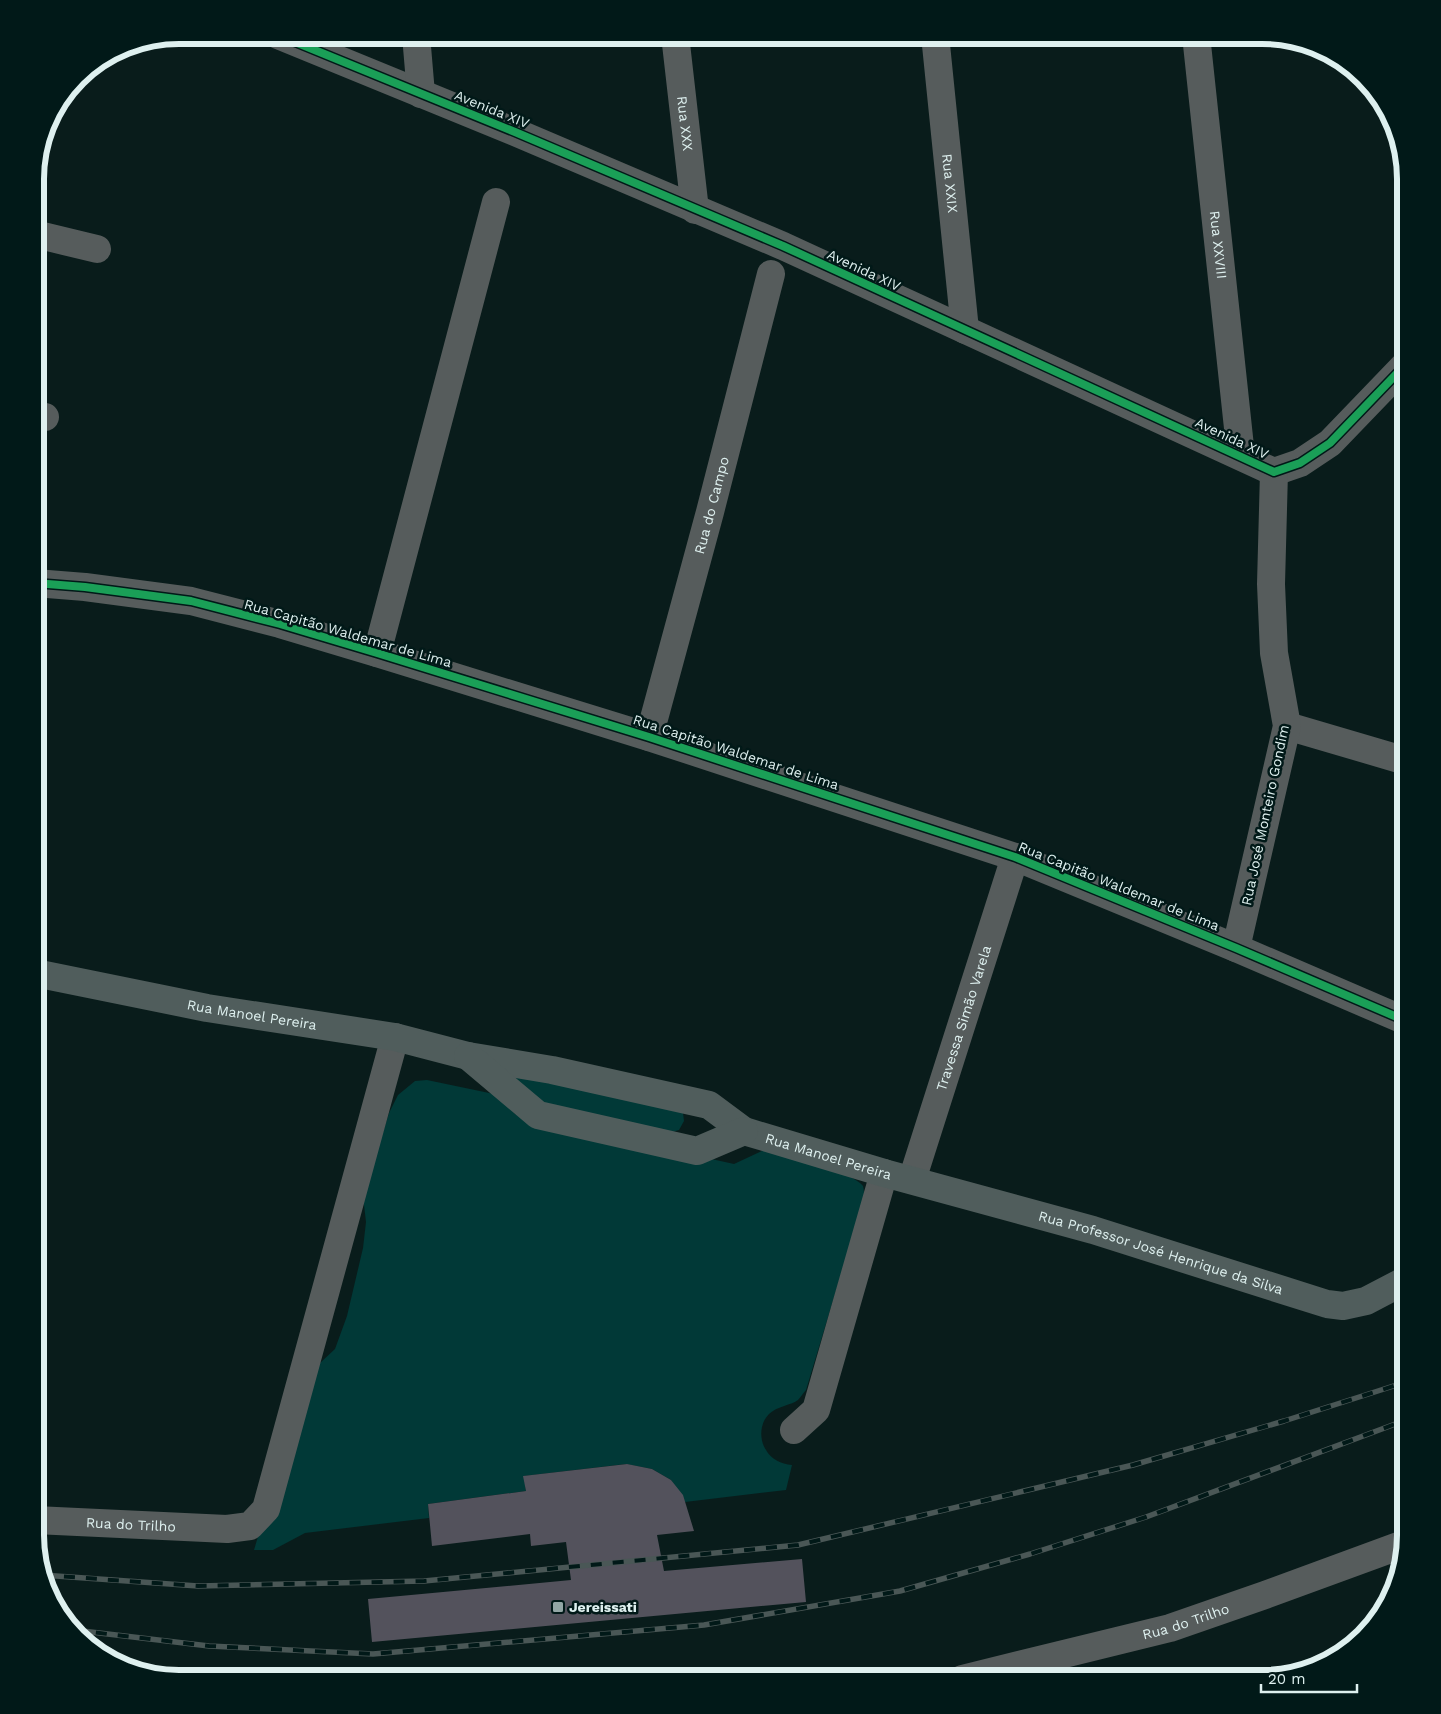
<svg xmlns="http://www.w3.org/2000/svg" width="1441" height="1714" viewBox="0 0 1441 1714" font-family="'Work Sans',sans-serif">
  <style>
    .green { fill: #013937 }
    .building { fill: #53525c }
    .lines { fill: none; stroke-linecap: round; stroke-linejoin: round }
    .path { stroke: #4f5857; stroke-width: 3; stroke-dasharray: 2.5 4; stroke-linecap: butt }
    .minor { stroke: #565c5c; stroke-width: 28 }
    .primary { stroke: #505d5c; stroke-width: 28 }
    .rail-casing { stroke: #4a5756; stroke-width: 5.5 }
    .rail { stroke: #011918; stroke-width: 4; stroke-dasharray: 11; stroke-linecap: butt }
    .cycleway-casing { stroke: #011918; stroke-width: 11 }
    .cycleway { stroke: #1a9f57; stroke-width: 8 }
    .poi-dot { fill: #93a6a5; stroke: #011918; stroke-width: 2 }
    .labels { text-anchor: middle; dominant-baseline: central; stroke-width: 5; stroke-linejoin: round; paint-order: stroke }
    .street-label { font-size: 14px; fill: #def0ef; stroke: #011918 }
    .poi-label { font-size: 14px; font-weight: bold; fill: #def0ef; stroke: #011918; text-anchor: start }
    .rim { fill: none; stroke: #def0ef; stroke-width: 6 }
  </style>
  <rect width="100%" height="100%" fill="#091c1b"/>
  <path class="green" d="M509,1073l174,40 1,8 -5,9 -10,3 -127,-31z
    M427,1080l67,14 10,8 11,12 11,4 208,46 34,-16c17,6 87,25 95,38 1,3 1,8 1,12l-58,192c-3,3 -5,7 -8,10 -7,5 -18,6 -25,11 -13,8 -15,27 -7,39 5,9 15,14 26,15l-6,25 -101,12 -14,-22 -19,-11 -26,-5 -102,12 2,15 -98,13 1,14 -124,15 -32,17h-19l51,-173 30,-28 12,-33 16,-68 3,-26 -3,-26 26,-83 9,-18 17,-14z"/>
  <path class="building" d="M627,1464l25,5 19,11 12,15 11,36 -37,4 7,36 138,-12 4,43 -434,40 -4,-43 203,-19 -5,-38 -35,4 -1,-12 -98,12 -4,-42 98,-13 -3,-15z"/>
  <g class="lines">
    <path class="path" d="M690,1676v3"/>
    <g class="minor">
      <path d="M278,35l237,97 268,114 491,226 26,-9 30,-20 76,-79"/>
      <path d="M416,35l5,59"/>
      <path id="s1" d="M675,35l20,175"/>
      <path id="s2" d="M935,35l30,295"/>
      <path id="s3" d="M1196,35l45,421"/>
      <path d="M35,234l62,15"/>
      <path d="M35,415l10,2"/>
      <path d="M35,583l50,4 106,14 89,23 97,29 272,84 366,120 221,91 170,73"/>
      <path d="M377,653l119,-451"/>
      <path d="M1287,726l119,35"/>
      <path id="s4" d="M649,737l61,-225 61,-238"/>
      <path d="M1236,948l51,-222 -13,-73 -3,-69 3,-112"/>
      <path id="s5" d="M912,1180l103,-323"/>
      <path d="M794,1430l22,-20 68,-237"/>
      <path id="s6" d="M35,1520l192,9 23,-3 16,-17 129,-472"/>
      <path id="s7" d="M962,1679l208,-51 95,-33 139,-51"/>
    </g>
    <g class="primary">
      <path id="s8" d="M35,973l172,35 188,29 73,19 84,14 157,35 35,26 140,42 209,57 234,74 16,2 23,-5 40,-21"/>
      <path d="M468,1056l70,59 159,36 47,-20"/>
    </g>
    <defs>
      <path id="rail" d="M42,1575l156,11 226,-5 374,-36 335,-80 151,-44 122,-39
        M74,1630l135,16 164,8 331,-29 196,-34 130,-37 116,-37 260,-97"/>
    </defs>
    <use href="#rail" class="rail-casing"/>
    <use href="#rail" class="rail"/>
    <defs>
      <path id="cycleway" d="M278,35l237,97 268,114 491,226 26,-9 30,-20 76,-79
        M35,583l50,4 106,14 89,23 97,29 272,84 366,120 221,91 170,73"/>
    </defs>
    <use href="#cycleway" class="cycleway-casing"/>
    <use href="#cycleway" class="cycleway"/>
  </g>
  <rect class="poi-dot" x="552" y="1601" width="12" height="12" rx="2.5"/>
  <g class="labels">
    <g class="street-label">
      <text transform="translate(492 109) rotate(22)">Avenida XIV</text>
      <text stroke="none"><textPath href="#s1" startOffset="89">Rua XXX</textPath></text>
      <text stroke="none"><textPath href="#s2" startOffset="149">Rua XXIX</textPath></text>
      <text stroke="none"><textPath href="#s3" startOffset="211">Rua XXVIII</textPath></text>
      <text transform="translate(864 270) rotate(25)">Avenida XIV</text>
      <text transform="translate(1232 438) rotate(25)">Avenida XIV</text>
      <text stroke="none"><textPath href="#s4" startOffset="240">Rua do Campo</textPath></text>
      <text transform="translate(348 633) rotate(16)">Rua Capitão Waldemar de Lima</text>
      <text transform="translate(736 752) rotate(18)">Rua Capitão Waldemar de Lima</text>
      <text transform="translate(1265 815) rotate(-78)">Rua José Monteiro Gondim</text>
      <text transform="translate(1119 886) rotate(22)">Rua Capitão Waldemar de Lima</text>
      <text stroke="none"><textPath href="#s8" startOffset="221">Rua Manoel Pereira</textPath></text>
      <text stroke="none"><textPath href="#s5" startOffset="170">Travessa Simão Varela</textPath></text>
      <text stroke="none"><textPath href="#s8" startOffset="819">Rua Manoel Pereira</textPath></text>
      <text stroke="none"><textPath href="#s8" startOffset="1165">Rua Professor José Henrique da Silva</textPath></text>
      <text stroke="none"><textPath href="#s6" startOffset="96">Rua do Trilho</textPath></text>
      <text stroke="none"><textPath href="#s7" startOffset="231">Rua do Trilho</textPath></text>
    </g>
    <g class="poi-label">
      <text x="569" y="1607">Jereissati</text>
    </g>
  </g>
  <path d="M0 0H1441V1714H0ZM179 44H1262A135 135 0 0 1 1397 179V1535A135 135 0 0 1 1262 1670H179A135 135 0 0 1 44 1535V179A135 135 0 0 1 179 44Z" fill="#011918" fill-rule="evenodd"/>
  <path class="rim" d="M179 44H1262A135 135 0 0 1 1397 179V1535A135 135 0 0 1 1262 1670H179A135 135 0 0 1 44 1535V179A135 135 0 0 1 179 44Z"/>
  <path d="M1261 1684v8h96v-8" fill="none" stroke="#def0ef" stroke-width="2.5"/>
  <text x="1268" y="1684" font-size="15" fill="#def0ef" stroke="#011918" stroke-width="4" paint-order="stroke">20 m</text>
</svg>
